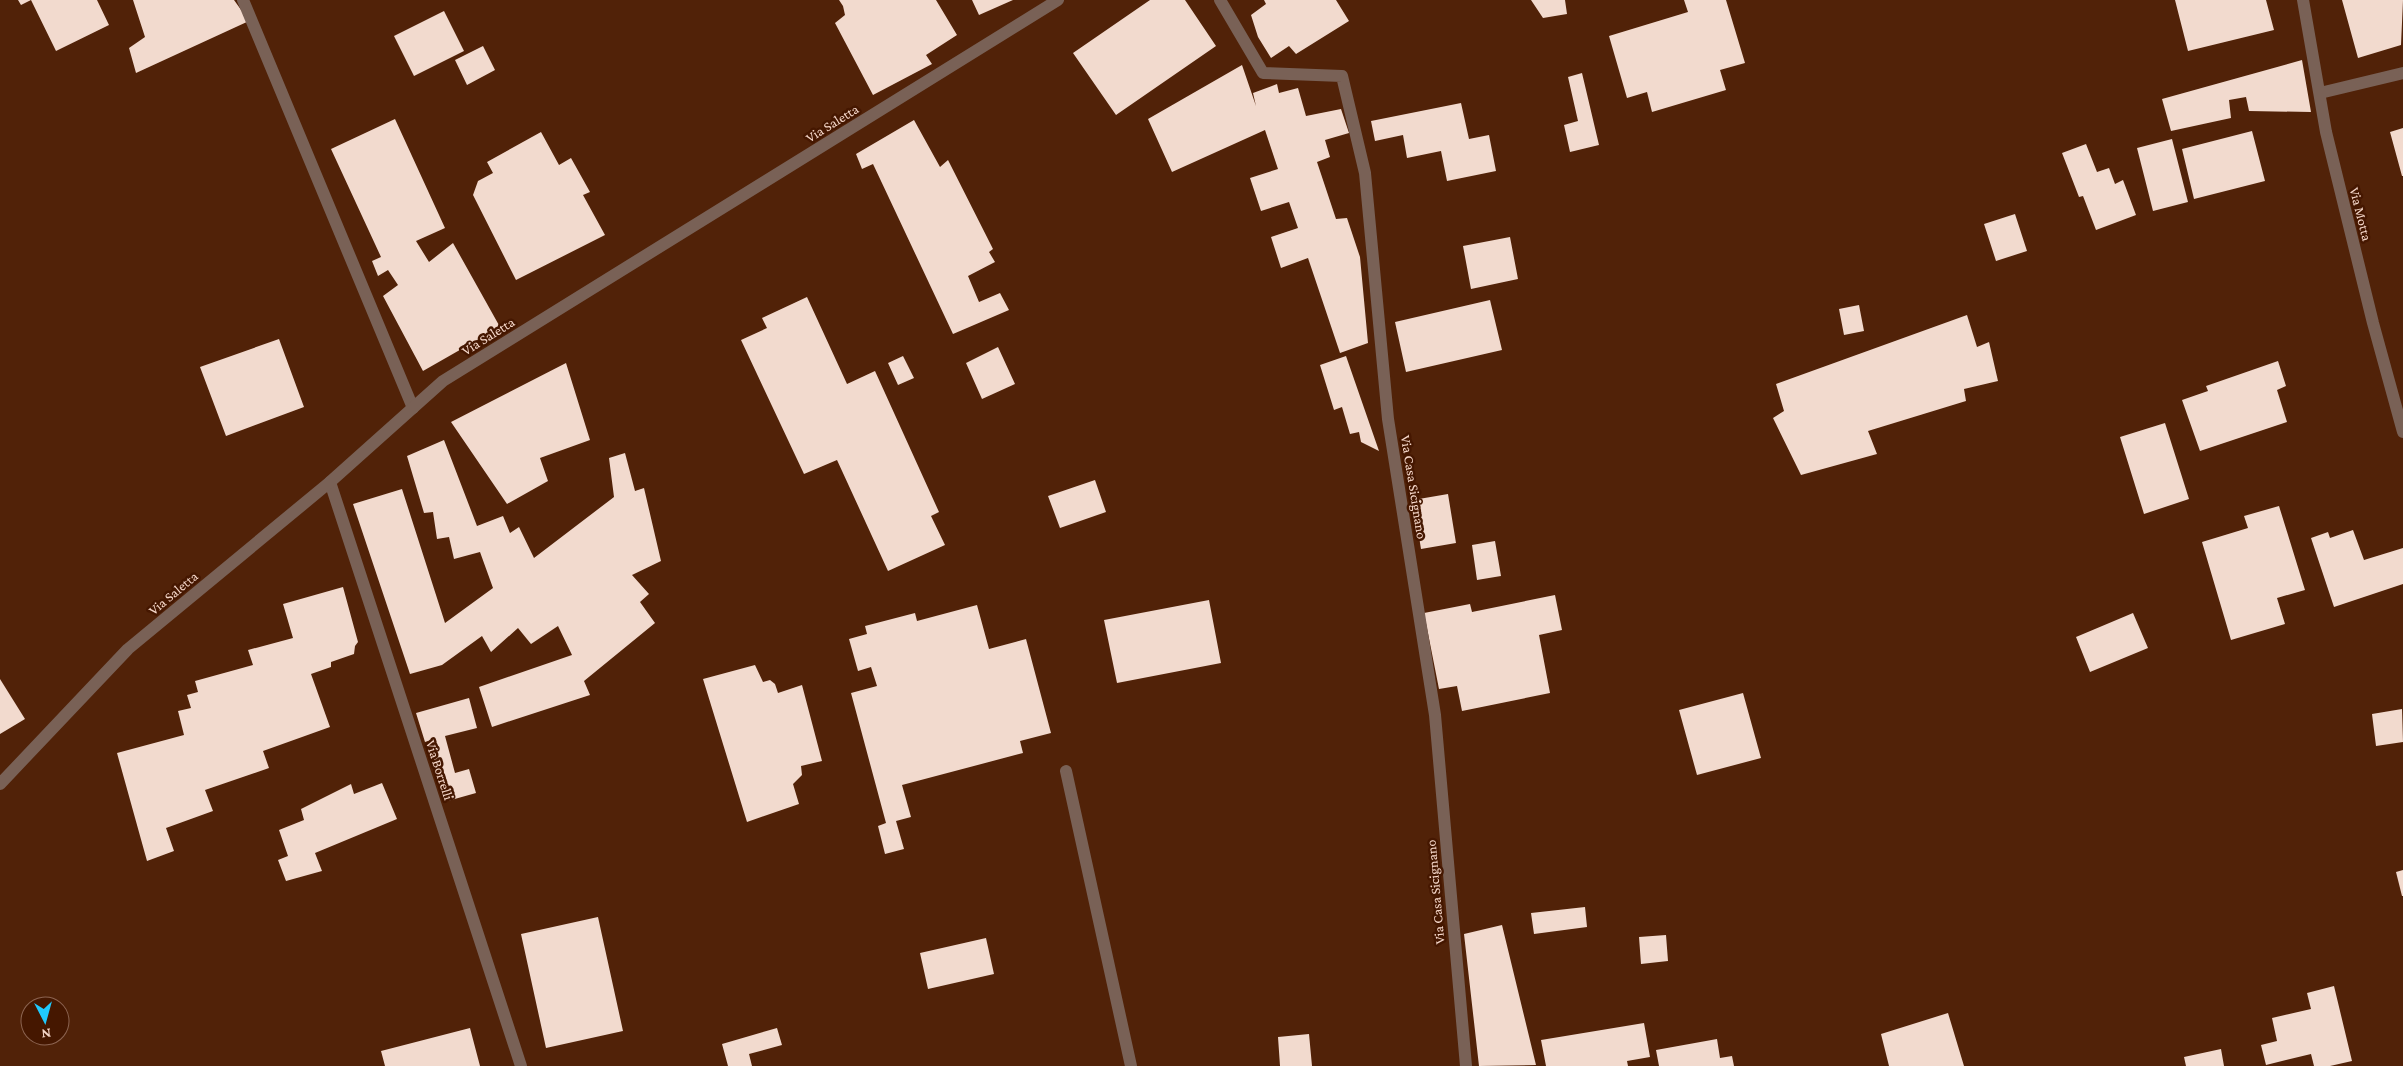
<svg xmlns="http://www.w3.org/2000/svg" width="2403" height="1066" viewBox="0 0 2403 1066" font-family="'Crimson Pro',serif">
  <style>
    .building { fill: #f2dace }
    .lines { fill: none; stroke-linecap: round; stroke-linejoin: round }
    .service { stroke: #796156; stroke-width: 12 }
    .minor { stroke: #796156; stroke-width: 12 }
    .tertiary { stroke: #796156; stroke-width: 12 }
    .labels { text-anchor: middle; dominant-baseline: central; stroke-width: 5; stroke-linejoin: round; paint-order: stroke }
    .street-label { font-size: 14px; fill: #f6d8ca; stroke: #451700 }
  </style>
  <rect width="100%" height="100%" fill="#512208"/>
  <path class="building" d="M18,0h79l12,25 -53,26 -25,-51 -10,5z
    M133,0h101l15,21 -113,52 -7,-25 16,-11z
    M839,0h97l21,35 -31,20 6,9 -59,31 -38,-72 10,-8 -2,-9z
    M972,0h41l-34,15z
    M1150,0h35l31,46 -100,69 -43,-62z
    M1264,0h72l13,21 -53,33 -7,-8 -18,12 -13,-21 -7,-22 15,-11z
    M1531,0h34l2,14 -24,4z
    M1684,0h42l19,63 -25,7 6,20 -74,22 -5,-20 -20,6 -18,-62 79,-24z
    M2175,0h91l8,30 -86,21z
    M2342,0h61l-2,45 -43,13z
    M444,11l20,40 -50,25 -20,-40z
    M483,46l12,24 -28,15 -12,-25z
    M2302,60l9,52 -62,-1 -3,-14 -17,3 2,18 -60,13 -9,-32z
    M1242,65l14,41 -3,-13 24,-9 2,9 19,-5 8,28 35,-7 8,24 -24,7 5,17 -13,5 19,57 11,-1 13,39 8,86 -28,10 -32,-95 -27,10 -10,-31 27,-9 -9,-26 -28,9 -11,-33 28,-9 -13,-39 -93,42 -24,-53z
    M1582,73l17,72 -29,7 -6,-27 14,-4 -10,-44z
    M1461,103l8,36 20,-4 7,36 -49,10 -6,-30 -34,7 -4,-23 -28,6 -4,-20z
    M395,119l50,109 -29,13 13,21 24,-19 47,84 -77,44 -40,-75 15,-11 -10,-15 -10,6 -6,-15 9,-4 -50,-108z
    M914,120l26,47 8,-7 45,89 -4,3 6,10 -27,14 11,26 21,-9 9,17 -56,24 -80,-170 -11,5 -6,-15z
    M2403,128v48h-1l-12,-44z
    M2252,131l13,50 -71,18 -12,-50z
    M541,132l18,33 12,-7 19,34 -7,3 22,40 -89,45 -43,-85 5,-14 15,-8 -6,-11z
    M2172,139l16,63 -35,9 -16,-63z
    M2086,144l11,28 12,-4 6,16 8,-4 13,35 -40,15 -13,-34 -4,1 -17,-44z
    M2015,214l12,37 -31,10 -12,-37z
    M1510,237l8,42 -47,10 -8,-43z
    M807,297l40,87 28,-13 64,141 -8,4 14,29 -57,26 -51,-111 -33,14 -63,-134 26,-12 -5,-10z
    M1490,300l12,50 -96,22 -11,-50z
    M1859,305l5,26 -20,4 -5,-26z
    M1967,315l10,32 12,-5 9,39 -34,8 2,12 -98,30 9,23 -76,21 -28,-57 11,-7 -8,-27z
    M279,339l25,68 -78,29 -26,-69z
    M998,347l17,37 -33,15 -16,-36z
    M903,356l11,22 -16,7 -10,-22z
    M1346,356l33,95 -18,-9 -2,-10 -9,2 -8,-27 -8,3 -14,-45z
    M2278,361l8,25 -9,4 10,32 -87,29 -18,-51 26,-9 -2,-5z
    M566,363l24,77 -50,18 8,23 -41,23 -56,-82z
    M2165,423l24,76 -45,15 -24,-77z
    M444,440l33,86 26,-10 7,17 9,-6 15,31 80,-61 -5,-39 16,-5 10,38 9,-3 17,73 -29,14 17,19 -9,8 15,21 -71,58 6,14 -98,32 -13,-40 93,-32 -14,-29 -27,18 -13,-16 -27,24 -9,-16 -40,29 -32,9 -57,-170 49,-15 43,134 48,-35 -13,-36 -26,7 -5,-22 -12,2 -4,-27 -9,1 -17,-57z
    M1095,480l11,32 -46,16 -12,-32z
    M1448,494l8,49 -35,6 -8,-49z
    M2279,506l26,84 -28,8 8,26 -54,16 -29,-98 46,-14 -4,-12z
    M2353,530l11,30 39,-12v36l-69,23 -23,-69 17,-6 2,6z
    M1495,541l6,35 -24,4 -5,-35z
    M343,587l15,55 -3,4 -1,8 -23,8v5l-20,7 19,53 -67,24 6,17 -64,22 8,21 -47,17 8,23 -27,10 -30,-108 67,-18 -6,-24 13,-3 -4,-13 11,-3 -3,-11 58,-16 -5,-15 45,-12 -10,-34z
    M1555,595l7,35 -23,5 11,58 -88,18 -5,-25 -18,3 -15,-76 46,-9 2,8z
    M1209,600l12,63 -104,20 -13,-63z
    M977,605l12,44 37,-10 25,94 -31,8 3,12 -121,32 9,32 -15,4 8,28 -19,5 -7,-28 8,-3 -35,-130 26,-7 -6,-19 -13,4 -9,-32 18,-5 -2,-8 50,-13 2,8z
    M2133,613l15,35 -58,24 -14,-35z
    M755,665l8,17 7,-2 5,4 3,9 24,-8 20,76 -21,5 1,9 -9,9 6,20 -52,18 -44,-143z
    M0,679l25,40 -25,15z
    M1743,693l18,65 -64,17 -18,-65z
    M469,698l8,30 -32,8 10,37 14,-4 7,24 -32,9 -16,-61 -3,1 -9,-29z
    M2402,709l1,33 -27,4 -4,-32z
    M382,783l15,36 -82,34 7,18 -36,10 -8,-21 10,-4 -9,-26 25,-10 -3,-11 50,-25 3,10z
    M2403,870v26h-1l-6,-24z
    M1585,907l2,20 -53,7 -3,-21z
    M598,917l25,114 -77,17 -25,-114z
    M1502,925l34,140 -57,1 -15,-132z
    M1666,935l2,26 -27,3 -2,-27z
    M986,938l8,36 -66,15 -8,-36z
    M2334,986l18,75 -22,5h-16l-3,-12 -45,11 -5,-20 16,-4 -5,-23 39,-9 -4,-16z
    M1948,1013l16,53h-75l-8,-32z
    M1644,1023l6,34 -23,4 1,5h-82l-5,-26z
    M470,1028l10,38h-95l-4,-15z
    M777,1028l5,17 -33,9 3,12h-24l-6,-22z
    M1309,1034l3,32h-32l-2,-29z
    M1717,1039l3,19 12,-2 2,10h-75l-3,-16z
    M2221,1049l3,17h-38l-2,-9z"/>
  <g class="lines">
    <path class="service" d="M243,0l170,408
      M2303,0l23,132 47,191 30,109
      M2320,93l83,-20
      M330,482l191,584
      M1066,771l65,295"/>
    <path class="minor" d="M1220,0l43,73 79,3 23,97 23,246 47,296 31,351"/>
    <path class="tertiary" d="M0,784l128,-135 202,-167 113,-101 615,-381"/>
  </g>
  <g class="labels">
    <g class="street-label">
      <text transform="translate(832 123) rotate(-32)">Via Saletta</text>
      <text transform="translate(2361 214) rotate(76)">Via Motta</text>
      <text transform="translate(488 336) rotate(-32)">Via Saletta</text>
      <text transform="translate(1414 487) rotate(81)">Via Casa Sicignano</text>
      <text transform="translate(173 593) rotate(-40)">Via Saletta</text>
      <text transform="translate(440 770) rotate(72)">Via Borrelli</text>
      <text transform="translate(1435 892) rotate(-95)">Via Casa Sicignano</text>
    </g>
  </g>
  <g transform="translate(45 1021) rotate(174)"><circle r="24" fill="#451700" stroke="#8c6451"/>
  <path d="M0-4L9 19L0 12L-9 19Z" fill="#20c9fd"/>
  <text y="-8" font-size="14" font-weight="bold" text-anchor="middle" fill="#f6d8ca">N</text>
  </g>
</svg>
